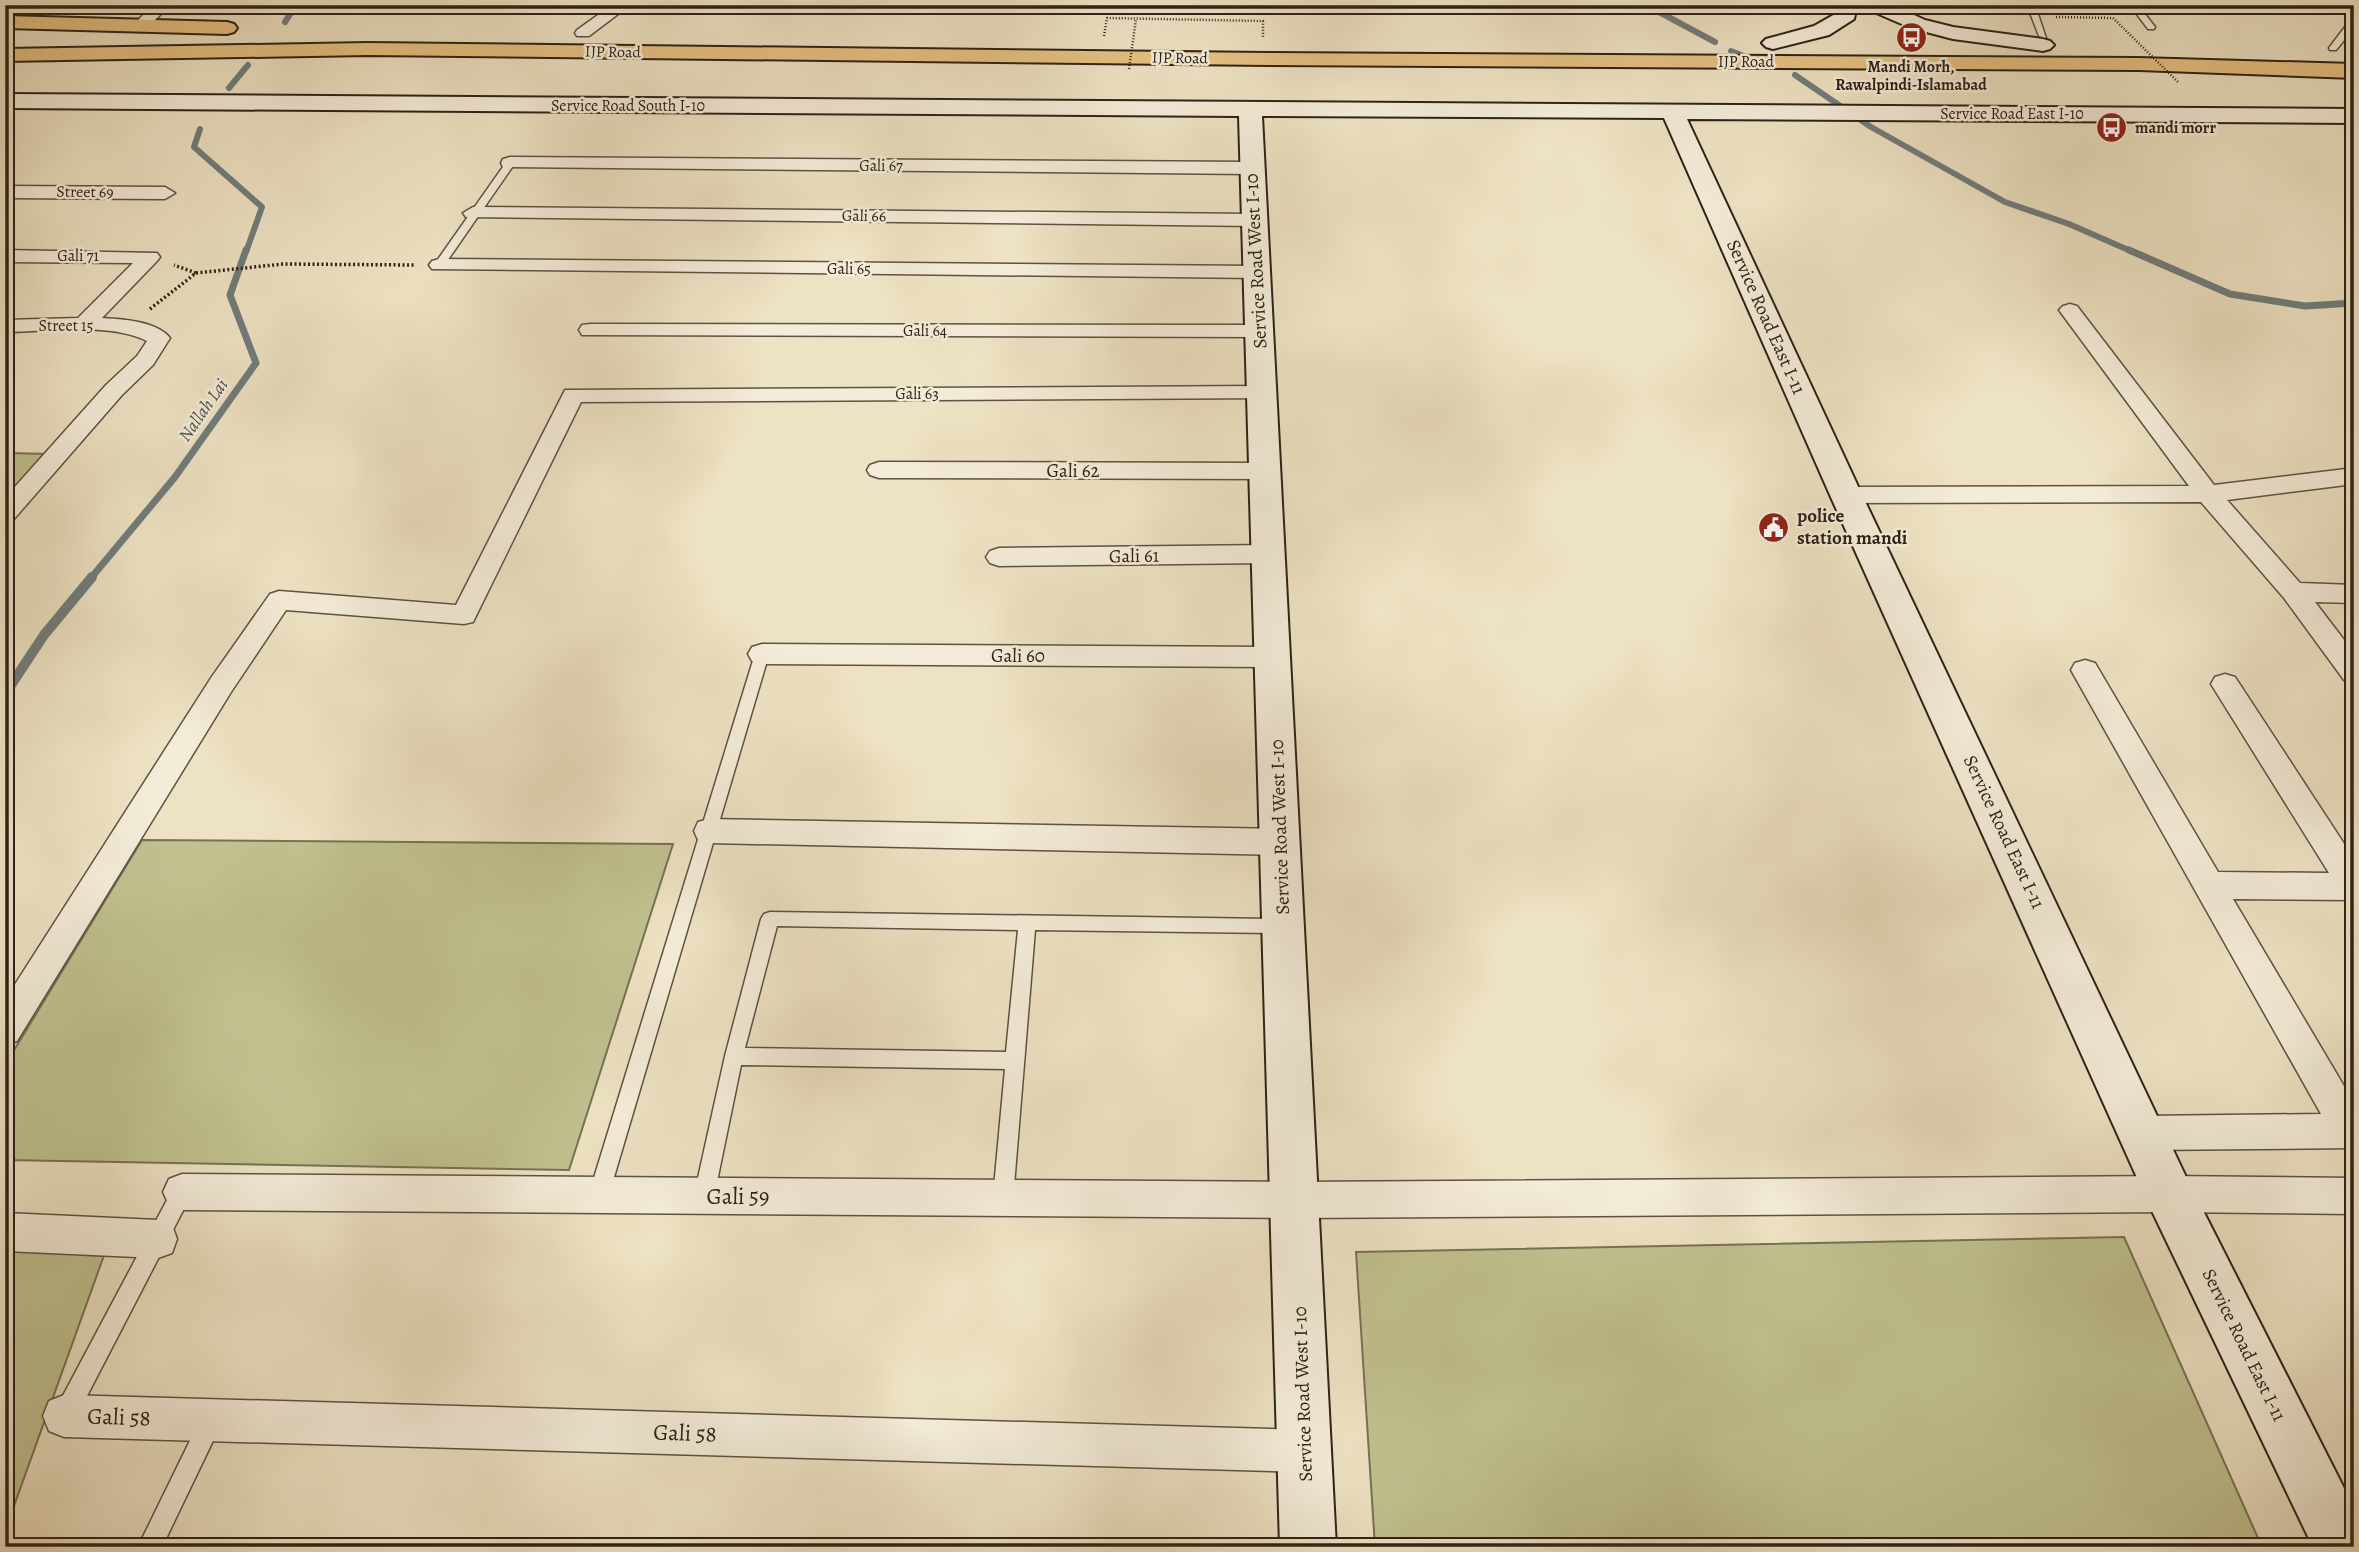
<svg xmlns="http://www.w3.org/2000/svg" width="2359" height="1552" viewBox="0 0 2359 1552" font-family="Alegreya,serif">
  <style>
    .green { fill: #c0c18f; stroke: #767254; stroke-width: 2 }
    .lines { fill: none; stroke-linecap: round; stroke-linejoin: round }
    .stream-far2 { stroke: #717d7c; stroke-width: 6 }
    .stream-far1 { stroke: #717d7c; stroke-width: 7 }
    .stream { stroke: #717d7c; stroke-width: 10 }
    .lane-casing { stroke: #5d5243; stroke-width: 3 }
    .street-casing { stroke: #5d5243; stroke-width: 3 }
    .secondary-casing { stroke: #2d2218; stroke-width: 4 }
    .highway-casing { stroke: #2d2218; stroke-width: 4 }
    .path-far2 { stroke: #2d2218; stroke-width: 2.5; stroke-dasharray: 1 2; stroke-linecap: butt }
    .path-far1 { stroke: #2d2218; stroke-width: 3.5; stroke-dasharray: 2 2.5; stroke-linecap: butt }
    .path { stroke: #2d2218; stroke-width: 5; stroke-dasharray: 2.5 4.5; stroke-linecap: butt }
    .lane { fill: #f3ecd8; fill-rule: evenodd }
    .street { fill: #f3ecd8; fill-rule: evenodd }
    .secondary { fill: #f3ecd8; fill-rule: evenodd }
    .highway { fill: #e6c182; fill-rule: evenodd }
    .path-bridge { stroke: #2d2218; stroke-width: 2.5; stroke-dasharray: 1 2; stroke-linecap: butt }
    .labels { text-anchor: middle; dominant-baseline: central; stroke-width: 5; stroke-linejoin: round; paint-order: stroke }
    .far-street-label { font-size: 16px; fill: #2d2218; stroke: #f3ecd8 }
    .far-poi-label { font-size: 16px; font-weight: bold; fill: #2d2218; stroke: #f3ecd8 }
    .far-water-label { font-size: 18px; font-style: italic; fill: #4f504a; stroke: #f3ecd8 }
    .street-label { font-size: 19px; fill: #2d2218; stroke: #f3ecd8 }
    .poi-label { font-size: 19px; font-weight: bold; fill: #2d2218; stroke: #f3ecd8; text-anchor: start }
    .near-street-label { font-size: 23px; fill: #2d2218; stroke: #f3ecd8 }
  </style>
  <rect width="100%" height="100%" fill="#ede2c3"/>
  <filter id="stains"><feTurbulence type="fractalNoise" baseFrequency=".00286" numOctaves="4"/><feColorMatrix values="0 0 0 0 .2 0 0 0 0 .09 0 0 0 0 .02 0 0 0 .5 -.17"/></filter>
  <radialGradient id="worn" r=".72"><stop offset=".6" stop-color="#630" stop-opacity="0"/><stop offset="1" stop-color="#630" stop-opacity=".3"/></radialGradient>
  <path class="green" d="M5,453l44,1 -44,48z
    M142,840l531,4 -104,326 -564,-10v-95z
    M2124,1237l138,310h-887l-19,-295z
    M5,1247h102l-102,284z"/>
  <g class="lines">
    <path class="stream-far2" d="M1646,5l69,37
      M285,22l11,-17
      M1731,51l15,6
      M1795,75l76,52 134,75 64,22 64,28
      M229,88l19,-23
      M200,129l-6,18 68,60 -16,45"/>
    <path class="stream-far1" d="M2129,250l101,44 75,12 49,-3
      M91,578l84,-101 81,-114 -26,-68 16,-45"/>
    <path class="stream" d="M5,694l39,-59 48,-58"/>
    <defs>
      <path id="lane" d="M2027,5h8l11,33 -7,-2z
        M2130,5h8l17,22 -1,2h-6z
        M2354,22v6l-18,22h-6l-1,-2 19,-25z
        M507,161l8,2 -72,104h-8l-1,-2z
        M762,649l7,5 -160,540 -3,7 -7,3 -7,-3 -3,-7 166,-540z
        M770,912l511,7 6,2 3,5 -3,5 -6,2 -246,-3 -22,268 -3,7 -7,3 -7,-3 -3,-7 12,-129 -264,-4 -27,131 -3,7 -7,3 -7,-3 -3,-7 31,-140 36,-137 3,-5zM777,926l241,4 -12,122 -261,-4z
        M182,1182l7,3 3,7 -3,7 -115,222 -8,3 -8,-3 -3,-8 3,-8 117,-220z
        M211,1411l8,3 3,8 -60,125h-24l65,-133z"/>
      <path id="street" d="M135,5h21l8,6 -16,16 -6,2 -8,-5 12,-12z
        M612,5h18l-41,31h-12l-2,-3 2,-3z
        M510,157l742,5 9,6 -9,6 -749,-7 -2,-4 2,-4z
        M5,186l160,1 10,6 -10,6 -160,-1z
        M473,207l782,7 10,6 -10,6 -789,-9 -3,-4z
        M5,250l152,3 3,4 -3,4 -55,57c19,1 55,3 68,20l-17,27 -31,30 -108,124 -9,2v-23l101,-113 31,-29 10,-15c-39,-19 -99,-9 -142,-9v-12l73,-2 55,-55 -128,-1z
        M439,259l819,7 7,2 3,4 -3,4 -7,2 -826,-9 -3,-4 3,-4z
        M2070,304l7,2 137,179 140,-17v16l-127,16 73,83 54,2v18l-39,-1 39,51v30l-10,-3 -60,-82 -83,-96 -355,1 -9,-2 -3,-6 3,-6 9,-2 343,-1 -130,-176 4,-4z
        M590,324l670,1 8,1 3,5 -3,5 -8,1 -678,-2 -3,-5 3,-5z
        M1262,386l8,2 3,5 -3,5 -689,4 -108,220 -9,2 -178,-14 -55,82 -214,349 -12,4v-45l206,-322 59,-84 9,-3 177,14 109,-215z
        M879,462l388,1 9,3 3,5 -3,5 -9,3 -388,-1 -9,-3 -3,-5 3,-5z
        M1270,545l9,3 4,6 -4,6 -9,3 -271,3 -9,-3 -4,-6 4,-6 9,-3z
        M762,644l512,3 10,3 4,7 -4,7 -10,3 -512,-3 -10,-3 -4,-7 4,-7z
        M2085,660l10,3 123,209 111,1 -118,-189 4,-7 10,-3 10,3 119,182v41l-121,-1 121,204v45l-211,2 -13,-5 -5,-12 5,-12 13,-5 178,-2 -250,-444 4,-7z
        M709,819l571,10 11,4 4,9 -4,9 -11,4 -571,-12 -11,-3 -4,-9 4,-9z
        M182,1174l1113,8 874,-6 185,2v36l-185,-2 -874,6 -1113,-8 -13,-5 -6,-13 6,-13z
        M5,1213l153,7 14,5 5,14 -5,14 -14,5 -153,-7z
        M64,1395l1242,35 15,6 6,15 -6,15 -15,6 -1242,-35 -15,-6 -6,-15 6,-15z"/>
      <path id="secondary" d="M1837,5h20l-3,14 -25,16 -56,14 -7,-2 -4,-4 4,-4 48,-13 23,-13z
        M1864,5h28l33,15 28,7 90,12 7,2 4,4 -4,4 -7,2 -90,-12 -42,-11 -44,-19z
        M5,94l2349,15v14l-667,-4 175,376 324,682 168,331v39h-41l-161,-336 -322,-716 -166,-377 -402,-2 74,1431h-56l-41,-1431 -1234,-8z"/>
      <path id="highway" d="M5,16l222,6 7,2 3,4 -3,4 -7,2 -222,-6z
        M368,43l901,10 870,5 215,6v14l-215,-8 -870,-5 -901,-10 -363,6v-12z"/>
    </defs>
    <use href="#lane" class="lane-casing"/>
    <use href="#street" class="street-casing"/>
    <use href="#secondary" class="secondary-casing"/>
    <use href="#highway" class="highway-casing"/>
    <path class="path-far2" d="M2056,17l57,1
      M1104,36l3,-18 156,3v16"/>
    <path class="path-far1" d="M196,273l87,-9 131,1
      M150,309l46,-36 -22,-8"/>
    <path class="path" d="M5,1311l4,8 -4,27"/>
    <use href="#lane" class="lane"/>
    <use href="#street" class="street"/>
    <use href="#secondary" class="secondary"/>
    <use href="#highway" class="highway"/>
    <path class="path-bridge" d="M2113,18l65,64
      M1129,69l7,-50"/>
  </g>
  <defs>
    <symbol id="bus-disc" viewBox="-11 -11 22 22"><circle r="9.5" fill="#8f2418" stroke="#f3ecd8"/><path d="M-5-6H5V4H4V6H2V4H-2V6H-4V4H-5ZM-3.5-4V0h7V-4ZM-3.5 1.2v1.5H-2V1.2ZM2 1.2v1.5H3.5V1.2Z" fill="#fff"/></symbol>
    <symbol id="civic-disc" viewBox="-11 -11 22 22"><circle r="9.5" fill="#8f2418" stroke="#f3ecd8"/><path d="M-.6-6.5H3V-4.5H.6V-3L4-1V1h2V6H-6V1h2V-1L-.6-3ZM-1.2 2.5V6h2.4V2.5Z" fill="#fff"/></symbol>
  </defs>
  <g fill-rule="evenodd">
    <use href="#bus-disc" x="1894" y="20" width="35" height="35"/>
    <use href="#bus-disc" x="2094" y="110" width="35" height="35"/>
    <use href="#civic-disc" x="1756" y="510" width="35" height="35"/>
  </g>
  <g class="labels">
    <g class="far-street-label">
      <text transform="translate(613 52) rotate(1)">IJP Road</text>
      <text transform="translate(1180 58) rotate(1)">IJP Road</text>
      <text x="1746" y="62">IJP Road</text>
      <text x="628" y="106">Service Road South I-10</text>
      <text x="2012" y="114">Service Road East I-10</text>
      <text x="881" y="166">Gali 67</text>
      <text transform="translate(85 192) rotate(1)">Street 69</text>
      <text transform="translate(864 216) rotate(1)">Gali 66</text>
      <text x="78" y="256">Gali 71</text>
      <text x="849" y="269">Gali 65</text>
      <text x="66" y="326">Street 15</text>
      <text x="925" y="331">Gali 64</text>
      <text x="917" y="394">Gali 63</text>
    </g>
    <g class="far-poi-label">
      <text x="1911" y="67">Mandi Morh,<tspan x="1911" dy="18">Rawalpindi-Islamabad</tspan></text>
      <text x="2135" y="128" text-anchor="start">mandi morr</text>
    </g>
    <g class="far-water-label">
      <text transform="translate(203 410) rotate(-55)">Nallah Lai</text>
    </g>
    <g class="street-label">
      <text transform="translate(1256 261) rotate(-93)">Service Road West I-10</text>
      <text transform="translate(1766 317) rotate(66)">Service Road East I-11</text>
      <text x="1073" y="471">Gali 62</text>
      <text transform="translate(1134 556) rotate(-1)">Gali 61</text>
      <text x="1018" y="656">Gali 60</text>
      <text transform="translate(1280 827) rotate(-92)">Service Road West I-10</text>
      <text transform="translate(2004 832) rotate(65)">Service Road East I-11</text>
      <text transform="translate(2244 1345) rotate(64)">Service Road East I-11</text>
      <text transform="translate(1303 1394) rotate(-92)">Service Road West I-10</text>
    </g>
    <g class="poi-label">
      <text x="1797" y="516">police<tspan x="1797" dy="22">station mandi</tspan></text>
    </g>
    <g class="near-street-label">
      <text x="738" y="1196">Gali 59</text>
      <text transform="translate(119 1417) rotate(2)">Gali 58</text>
      <text transform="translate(685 1433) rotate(2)">Gali 58</text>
    </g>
  </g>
  <rect width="2359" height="1552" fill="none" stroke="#ede2c3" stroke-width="28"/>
  <rect x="7" y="7" width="2345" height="1538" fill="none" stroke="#2d2218" stroke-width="3.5"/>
  <rect x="14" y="14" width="2331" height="1524" fill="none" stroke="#2d2218" stroke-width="2"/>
  <rect width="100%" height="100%" filter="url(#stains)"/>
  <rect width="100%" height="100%" fill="url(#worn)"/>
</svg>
